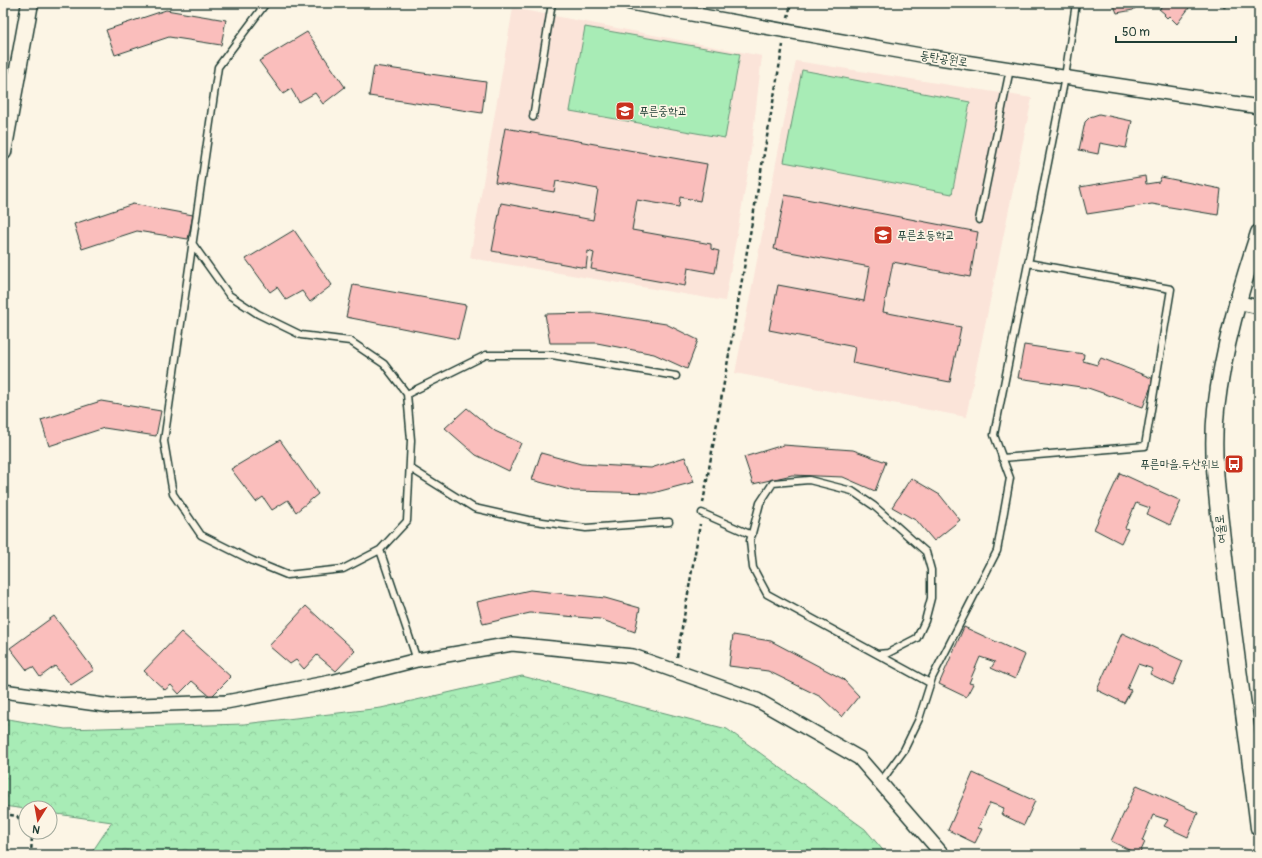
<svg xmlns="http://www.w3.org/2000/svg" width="1262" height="858" viewBox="0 0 1262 858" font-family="Pangolin,'Poor Story',sans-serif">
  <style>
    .built { fill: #fbe4d9 }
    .forest { fill: url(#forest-crowns); stroke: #649475 }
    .garden { fill: #a8ecb6; stroke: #649475 }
    .building { fill: #fabebc; stroke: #1f3d34 }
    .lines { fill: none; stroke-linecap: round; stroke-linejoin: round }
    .service-casing { stroke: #1f3d34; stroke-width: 9 }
    .minor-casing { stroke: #1f3d34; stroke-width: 16 }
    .tertiary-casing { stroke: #1f3d34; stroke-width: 19 }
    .path { stroke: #1f3d34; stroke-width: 2.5; stroke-dasharray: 4 3; stroke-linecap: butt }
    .service { stroke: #fcf5e5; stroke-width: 6 }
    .minor { stroke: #fcf5e5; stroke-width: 13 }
    .tertiary { stroke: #fcf5e5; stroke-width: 16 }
    .labels { text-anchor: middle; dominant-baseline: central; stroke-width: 3.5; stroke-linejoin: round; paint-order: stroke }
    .street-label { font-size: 12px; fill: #1f3d34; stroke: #fcf5e5 }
    .poi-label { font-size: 12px; fill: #1f3d34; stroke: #fcf5e5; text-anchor: start }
  </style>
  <defs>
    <pattern id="forest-crowns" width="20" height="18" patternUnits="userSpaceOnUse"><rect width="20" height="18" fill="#a8ecb6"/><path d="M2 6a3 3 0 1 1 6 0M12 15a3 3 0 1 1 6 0" fill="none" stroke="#90cb9d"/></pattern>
  </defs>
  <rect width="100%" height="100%" fill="#fcf5e5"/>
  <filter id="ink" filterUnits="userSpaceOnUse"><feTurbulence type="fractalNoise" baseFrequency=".025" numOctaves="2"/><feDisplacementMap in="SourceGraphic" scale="8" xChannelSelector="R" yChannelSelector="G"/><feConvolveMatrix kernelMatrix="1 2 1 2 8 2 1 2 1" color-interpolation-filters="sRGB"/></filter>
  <g filter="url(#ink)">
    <path class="built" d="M513,8l249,48 -13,111 -24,134 -255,-43z
      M796,61l236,37 -66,319 -231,-44z"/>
    <path class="forest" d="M522,676l205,53 138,100 22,26h-797l22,-33 -62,-9v-5h-24v1l-23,-3v-88l62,11 179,-5 137,-16z"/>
    <path class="garden" d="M585,27l155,27 -15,84 -155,-27z
      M802,70l168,32 -18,92 -168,-32z"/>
    <path class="building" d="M967,3h14v2h-7z
      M1113,3h28l-8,7 -16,3z
      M1159,3h24l6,5 -12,16 -8,-8 -2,2 -3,-3 1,-1 -6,-5 2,-1z
      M1221,3h25l-6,4 -5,-4 -4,2 -1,-1 -6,4z
      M1252,3h7v10l-3,-4z
      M166,10l60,10 -5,25 -52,-8 -54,18 -9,-25z
      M307,32l38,55 -22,17 -8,-11 -16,9 -8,-13 -8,5 -24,-33z
      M374,66l112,16 -4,31 -113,-17z
      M1099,114l33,7 -6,27 -26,-5 -2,11 -19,-4 6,-28 5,-5z
      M505,128l202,36 -7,37 -20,-4 -1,10 -42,-7 -5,30 79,14v5l8,2 -4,22 -27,-5 -3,18 -94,-17 3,-16 -6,-2 -2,17 -94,-17 9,-48 92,17 5,-31 -42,-8 -2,11 -59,-10z
      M1145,176l1,8 13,-2 2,-5 60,12 -3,26 -66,-11 -65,10 -7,-27z
      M785,195l193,37 -8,45 -77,-15 -10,50 78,15 -11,55 -98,-19 3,-16 -86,-17 9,-45 86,16 6,-34 -96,-18z
      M133,204l60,11 -5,24 -51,-8 -55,18 -8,-25z
      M294,230l38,55 -22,17 -8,-11 -16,9 -9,-13 -7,5 -24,-33z
      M353,285l113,20 -8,34 -112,-22z
      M597,313l69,11 32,16 -11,29 -33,-15 -57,-11h-47l-5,-29z
      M1024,345l60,9 -1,7 14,4 4,-7 53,21 -11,28 -55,-19 -70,-10z
      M101,401l60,10 -5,25 -52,-8 -55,18 -8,-26z
      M467,408l28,23 26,12 -12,28 -33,-16 -31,-27z
      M280,440l38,54 -22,18 -8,-12 -16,10 -9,-13 -7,5 -25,-33z
      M783,445l70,5 33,12 -11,29 -32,-14 -51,-2 -39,9 -9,-27z
      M541,453l40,11 70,4 34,-11 9,25 -41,11 -79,-2 -42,-11z
      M1120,473l61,28 -11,24 -23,-11 3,-6 -14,-5 -11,25 3,1 -7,14 -27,-14z
      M911,478l29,17 20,25 -26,21 -17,-20 -25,-14z
      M530,590l75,8 35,10 -5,24 -35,-13 -70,-6 -47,11 -6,-22z
      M306,606l49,45 -19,20 -19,-16 -13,14 -8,-9 -6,4 -21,-18z
      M54,616l40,54 -23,15 -16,-19 -15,11 -7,-10 -6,3 -17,-22z
      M964,627l61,28 -10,24 -24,-11 4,-6 -15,-5 -11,26 4,1 -7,13 -27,-13z
      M181,632l50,45 -20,20 -19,-16 -13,13 -8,-9 -6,5 -21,-19z
      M1122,633l61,28 -10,24 -23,-11 3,-5 -15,-5 -11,25 4,1 -7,13 -27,-13z
      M733,635l38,6 72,38 16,17 -17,21 -21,-20 -53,-26 -39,-5z
      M973,773l62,28 -11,24 -23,-11 3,-6 -14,-5 -12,25 4,1 -7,14 -27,-13z
      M1137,785l61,28 -10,24 -24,-11 4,-6 -15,-5 -11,26 3,1 -6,13 -28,-14z"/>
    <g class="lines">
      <defs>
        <path id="service" d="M533,117l19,-114
          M979,220l31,-151
          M192,243l37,52 29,19 43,21 49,6 34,23 23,30 4,46 -4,81 -27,29 -37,19 -56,6 -34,-14 -52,-26 -28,-41 -9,-53 54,-374 48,-64
          M407,394l79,-39h66l124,21
          M1002,458l143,-12 26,-157 -143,-26
          M410,468l64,40 54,12 58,8 83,-6
          M702,513l50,22
          M380,550l37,110
          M878,654l10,-1 29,-15 8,-17 6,-23v-28l-5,-18 -52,-46 -22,-15 -43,-11 -36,3 -13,20 -10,38 3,27 14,26 163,89
          M880,783l24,-33 15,-31 13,-41 65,-127 13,-73 -16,-43 71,-358 11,-74"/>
        <path id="minor" d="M630,3l296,53 327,50 6,2
          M1236,302l23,5
          M3,691l108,15 115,-4 105,-20 86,-22 95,-16 121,12 124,44 102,58 84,97"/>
        <path id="tertiary" d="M3,152l27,-149
          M1259,233c-19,58 -36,115 -43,176 -5,46 2,94 7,139 10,94 25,187 36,280"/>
      </defs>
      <use href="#service" class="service-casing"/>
      <use href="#minor" class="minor-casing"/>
      <use href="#tertiary" class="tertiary-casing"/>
      <path class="path" d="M788,18l3,-15
        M703,503l80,-458
        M677,657l23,-133
        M3,814l14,2 9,12
        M29,832l3,4 -1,19"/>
      <use href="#service" class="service"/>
      <use href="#minor" class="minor"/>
      <use href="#tertiary" class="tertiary"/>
    </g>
  </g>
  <defs>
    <symbol id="school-square" viewBox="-11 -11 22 22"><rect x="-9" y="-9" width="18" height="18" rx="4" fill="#c8321e" stroke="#fcf5e5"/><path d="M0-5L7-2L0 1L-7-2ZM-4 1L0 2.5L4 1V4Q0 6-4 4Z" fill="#fff"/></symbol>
    <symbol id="bus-square" viewBox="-11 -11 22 22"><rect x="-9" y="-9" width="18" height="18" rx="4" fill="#c8321e" stroke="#fcf5e5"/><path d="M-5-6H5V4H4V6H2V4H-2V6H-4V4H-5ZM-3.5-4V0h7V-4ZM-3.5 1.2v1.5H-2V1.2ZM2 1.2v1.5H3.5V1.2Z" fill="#fff"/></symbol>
  </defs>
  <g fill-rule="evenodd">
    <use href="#school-square" x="614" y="100" width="22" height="22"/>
    <use href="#school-square" x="872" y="224" width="22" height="22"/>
    <use href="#bus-square" x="1223" y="453" width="22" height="22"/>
  </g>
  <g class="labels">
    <g class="street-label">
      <text transform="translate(944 59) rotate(9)">동탄공원로</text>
      <text transform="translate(1221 529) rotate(-96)">여울로</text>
    </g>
    <g class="poi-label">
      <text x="639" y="111">푸른중학교</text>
      <text x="897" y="235">푸른초등학교</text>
      <text x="1220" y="464" text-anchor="end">푸른마을.두산위브</text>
    </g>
  </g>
  <rect width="1262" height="858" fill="none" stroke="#fcf5e5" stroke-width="16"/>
  <rect x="8" y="8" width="1246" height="842" fill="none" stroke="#1f3d34" stroke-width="1.5" filter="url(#ink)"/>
  <g transform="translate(38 820) rotate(191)"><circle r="19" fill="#fcf5e5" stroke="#a4ab9e"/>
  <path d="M0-3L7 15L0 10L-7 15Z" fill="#c8321e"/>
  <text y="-6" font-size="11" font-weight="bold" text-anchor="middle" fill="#1f3d34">N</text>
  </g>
  <path d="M1116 36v6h120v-6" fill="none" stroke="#1f3d34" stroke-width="2"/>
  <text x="1122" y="36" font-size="12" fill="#1f3d34" stroke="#fcf5e5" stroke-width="3" paint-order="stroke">50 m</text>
</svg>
